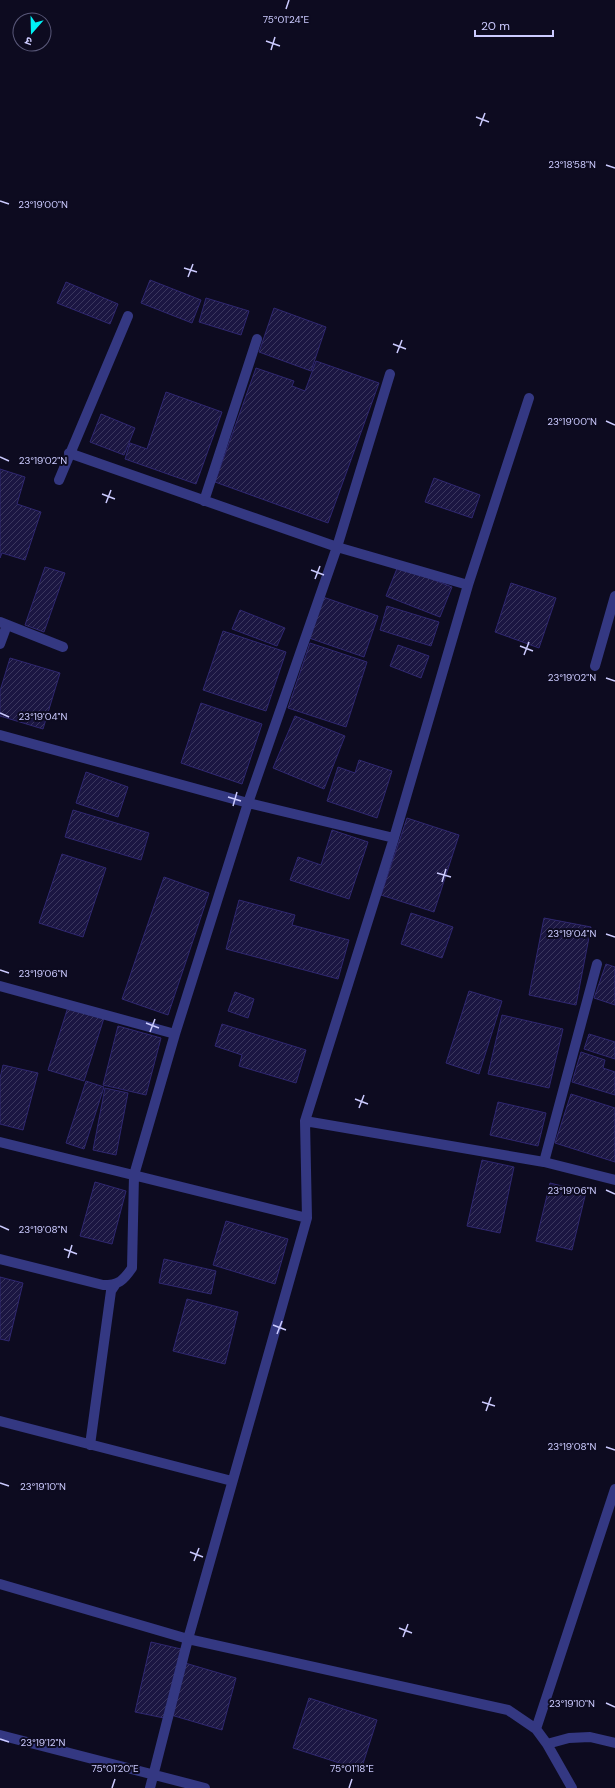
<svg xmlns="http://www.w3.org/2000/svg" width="615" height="1788" viewBox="0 0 615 1788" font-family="'DM Sans','Noto Sans Devanagari',sans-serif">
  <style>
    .building { fill: url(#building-hatch); stroke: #2f2770 }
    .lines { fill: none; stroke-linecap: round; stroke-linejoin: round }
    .minor { stroke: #343882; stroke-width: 10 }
    .ticks { fill: none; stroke: #cccbff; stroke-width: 1.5 }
    .ticks-label { font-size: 10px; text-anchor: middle; fill: #cccbff; stroke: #0d0b20; stroke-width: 4; stroke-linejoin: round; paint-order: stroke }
  </style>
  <defs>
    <pattern id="building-hatch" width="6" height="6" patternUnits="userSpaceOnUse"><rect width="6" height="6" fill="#1b1642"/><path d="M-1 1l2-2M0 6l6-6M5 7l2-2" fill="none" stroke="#3b375e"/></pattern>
  </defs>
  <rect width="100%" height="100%" fill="#0d0b20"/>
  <path class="building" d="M150,280l51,20 -9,23 -51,-20z
    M66,282l52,22 -8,20 -53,-21z
    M206,298l43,13 -8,24 -42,-13z
    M274,308l52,19 -15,44 -52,-19z
    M316,361l63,22 -51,140 -113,-41 41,-114 38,13 -2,5 13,5z
    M166,392l56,20 -26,72 -71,-25 5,-16 17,6z
    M101,414l34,14 -11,27 -34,-13z
    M0,469l25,8 -8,27 24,8 -16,48 -23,-7 -2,5z
    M434,478l46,17 -8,23 -47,-16z
    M398,566l54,21 -12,30 -54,-21z
    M45,567l20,6 -21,59 -19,-7z
    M511,583l45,15 -17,50 -44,-16z
    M323,597l55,19 -14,41 -55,-19z
    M387,606l52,16 -8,24 -51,-16z
    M240,610l45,18 -8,18 -45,-17z
    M223,631l63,21 -20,59 -63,-21z
    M310,643l57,19 -21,65 -58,-19z
    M398,645l31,11 -8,22 -31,-12z
    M10,658l50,15 -17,56 -43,-13v-25z
    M201,703l61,21 -20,60 -61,-21z
    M295,716l50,20 -21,53 -51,-21z
    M359,760l33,11 -15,47 -50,-17 11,-34 17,6z
    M86,772l42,15 -10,30 -42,-14z
    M73,810l76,23 -8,27 -76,-23z
    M407,818l52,17 -25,77 -53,-17z
    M332,830l36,12 -19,57 -59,-19 8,-23 23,8z
    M62,854l44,14 -23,69 -44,-14z
    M164,877l45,16 -41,122 -46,-16z
    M239,900l56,15 -3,10 57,15 -11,39 -112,-30z
    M411,913l42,14 -11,31 -41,-14z
    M544,918l47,9 -15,78 -47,-10z
    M606,964l9,3v38l-21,-7z
    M469,991l33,10 -23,73 -33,-11z
    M235,992l19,7 -6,19 -20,-7z
    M68,1007l36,11 -20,63 -36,-11z
    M502,1015l61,14 -14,59 -61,-14z
    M222,1024l84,26 -10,33 -57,-17 3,-11 -27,-9z
    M118,1026l43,12 -15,57 -43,-10z
    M589,1034l26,8v17l-31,-10z
    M581,1052l24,8 -2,8 12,4v23l-43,-13z
    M3,1065l35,8 -15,57 -23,-6v-46z
    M86,1081l18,6 -20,62 -18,-6z
    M105,1088l23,5 -12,62 -23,-5z
    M571,1094l44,14v54l-60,-19z
    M498,1102l48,11 -8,33 -48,-11z
    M482,1160l32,7 -14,66 -33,-7z
    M95,1182l31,9 -14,53 -32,-8z
    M550,1183l36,9 -14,58 -36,-9z
    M226,1221l62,18 -13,45 -62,-19z
    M164,1259l52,12 -5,23 -52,-11z
    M0,1277l23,6 -14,58 -9,-2z
    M187,1299l51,13 -13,52 -52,-13z
    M151,1642l30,7 -17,69 -29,-6z
    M185,1663l51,15 -14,52 -51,-15z
    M309,1698l68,22 -16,50 -68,-22z"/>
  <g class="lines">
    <path class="minor" d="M69,453l268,94 131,38
      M59,480l69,-164
      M204,501l53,-162
      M0,622l63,25
      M0,644l7,-19
      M595,666l20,-70
      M0,735l248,68 146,35
      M0,986l175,48
      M305,1121l239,41 71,18
      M0,1142l307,76
      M544,1162l53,-198
      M0,1259l103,26c16,0 20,-4 29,-17l2,-93 41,-141 73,-231 89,-256 53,-173
      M0,1421l232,60
      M90,1445l21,-154 4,-6
      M0,1584l188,55 320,71 28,19 11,15 25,44
      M536,1729l79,-240
      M0,1735l205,53
      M547,1744l22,-6 21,-1 25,6
      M150,1788l38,-149 119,-421 -2,-97 89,-283 74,-253 61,-187"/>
  </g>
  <path class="ticks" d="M286,9l3,-9M266,41l14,5M271,50l4,-13M476,117l13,5M480,126l5,-13M606,165l9,3M0,201l9,3M184,268l13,4M188,277l5,-13M393,344l13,5M397,353l5,-13M606,421l9,4M0,457l9,4M102,494l13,5M106,503l5,-13M311,570l13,5M315,579l5,-13M520,646l13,5M524,655l5,-13M606,678l9,3M0,713l9,4M228,797l13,4M233,806l4,-14M437,873l14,4M442,882l4,-13M606,934l9,3M0,970l9,3M146,1023l13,5M150,1032l5,-13M355,1099l13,5M359,1108l5,-13M606,1190l9,4M0,1226l9,4M64,1249l13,5M68,1258l4,-13M273,1325l13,5M277,1334l5,-13M482,1402l13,4M486,1411l5,-14M606,1447l9,3M0,1483l9,3M190,1552l13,5M194,1561l5,-13M399,1628l13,5M403,1637l5,-13M606,1703l9,4M0,1739l9,3M112,1788l3,-9M349,1788l3,-9"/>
  <g class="ticks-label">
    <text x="286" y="23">75°01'24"E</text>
    <text x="572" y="168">23°18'58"N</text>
    <text x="43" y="208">23°19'00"N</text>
    <text x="572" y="425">23°19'00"N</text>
    <text x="43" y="464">23°19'02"N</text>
    <text x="572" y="681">23°19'02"N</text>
    <text x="43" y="720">23°19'04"N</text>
    <text x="572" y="937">23°19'04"N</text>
    <text x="43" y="977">23°19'06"N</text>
    <text x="572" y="1194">23°19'06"N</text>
    <text x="43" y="1233">23°19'08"N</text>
    <text x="572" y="1450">23°19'08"N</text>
    <text x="43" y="1490">23°19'10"N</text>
    <text x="572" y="1707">23°19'10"N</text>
    <text x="43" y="1746">23°19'12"N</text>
    <text x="115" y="1772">75°01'20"E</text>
    <text x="352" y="1772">75°01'18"E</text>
  </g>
  <g transform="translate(32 32) rotate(200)"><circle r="19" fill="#0d0b20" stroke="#595879"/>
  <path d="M0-3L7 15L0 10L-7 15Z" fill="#00f3f6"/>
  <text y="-6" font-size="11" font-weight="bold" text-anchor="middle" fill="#cccbff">उ</text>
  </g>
  <path d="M475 30v6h78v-6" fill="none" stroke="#cccbff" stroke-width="2"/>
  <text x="481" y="30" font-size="12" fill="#cccbff" stroke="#0d0b20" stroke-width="3" paint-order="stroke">20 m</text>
</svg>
